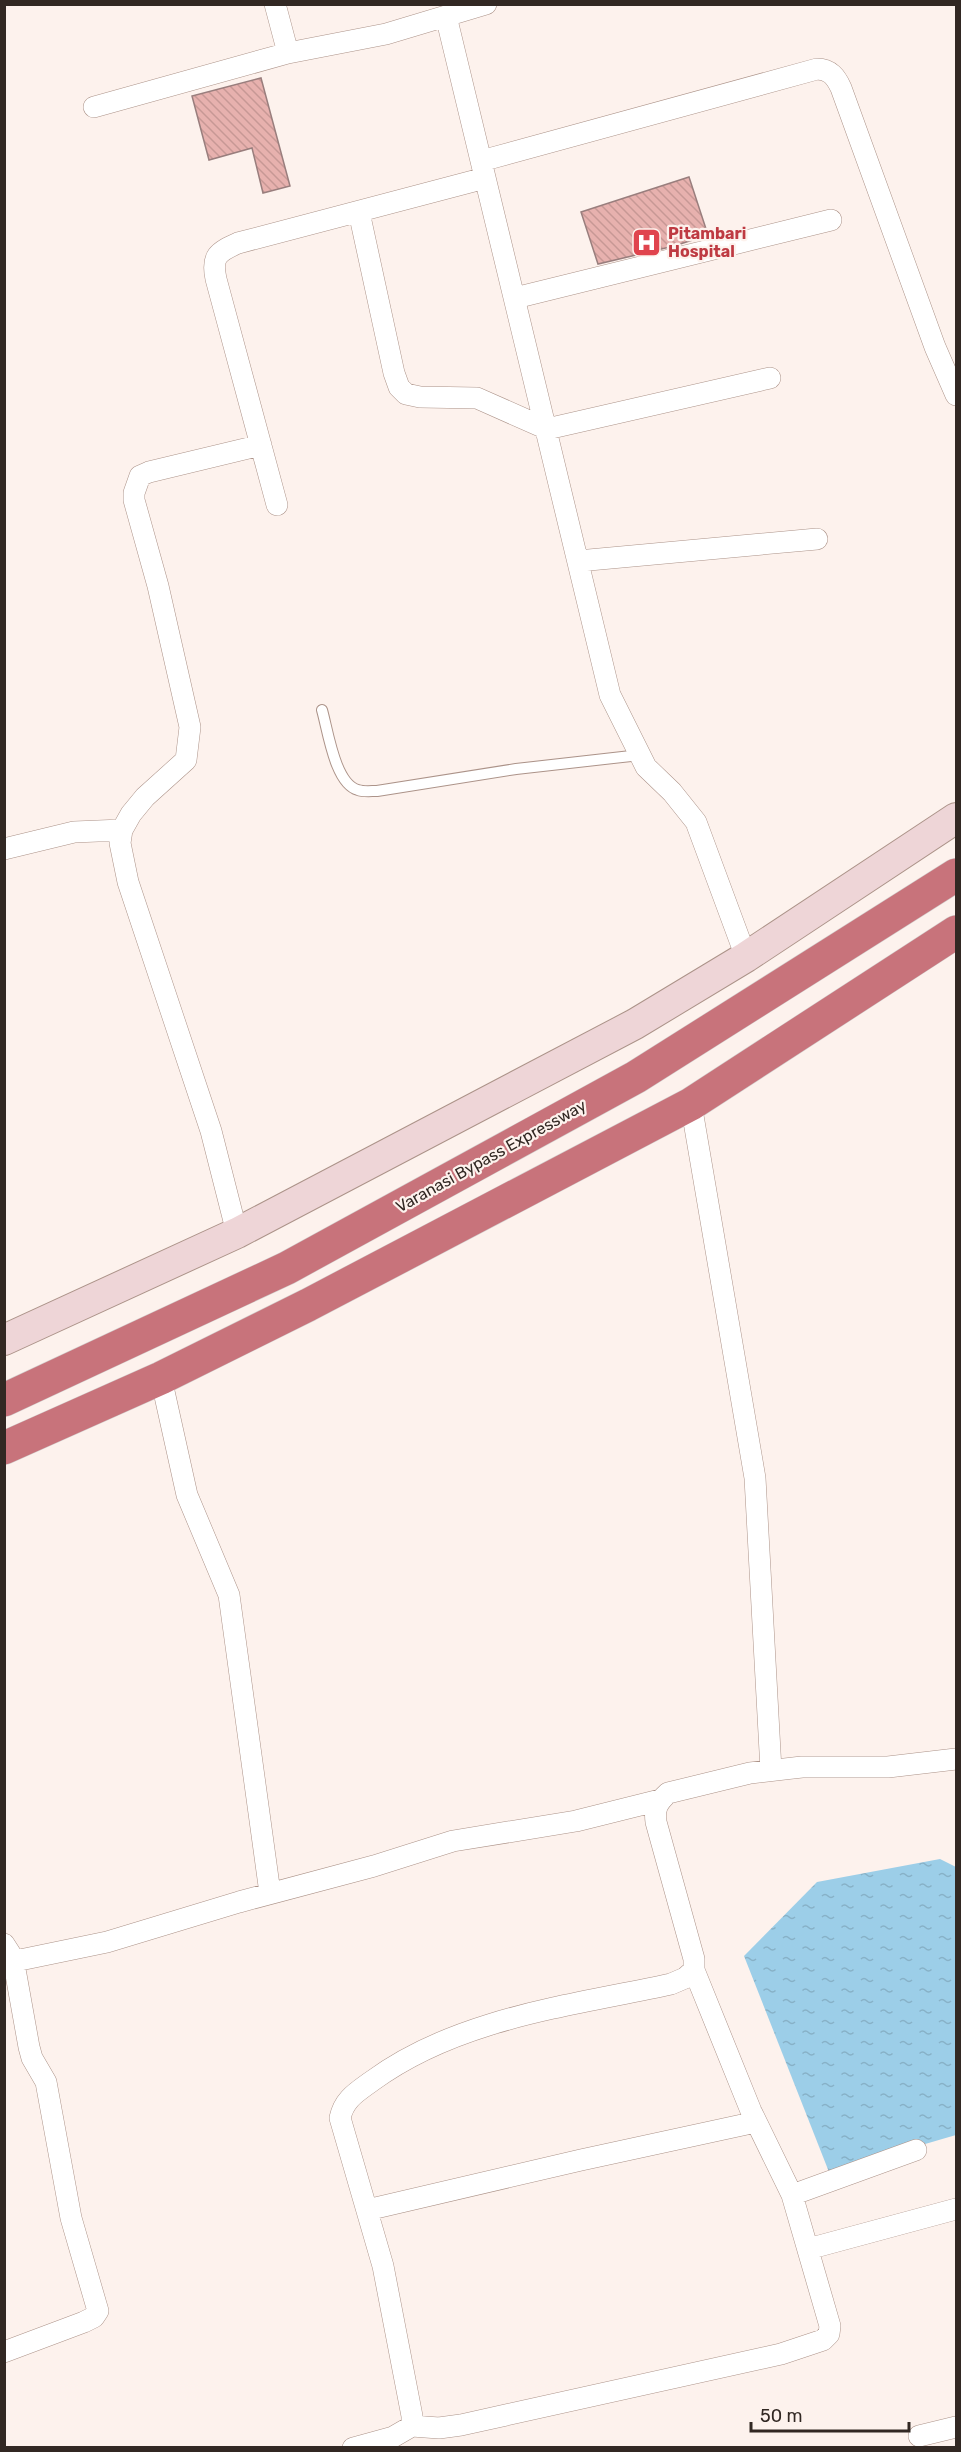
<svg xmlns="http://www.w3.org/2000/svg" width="961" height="2452" viewBox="0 0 961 2452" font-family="Rubik,sans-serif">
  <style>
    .water { fill: url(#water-ripples) }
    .building { fill: url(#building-back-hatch); stroke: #997e7d; stroke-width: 1.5 }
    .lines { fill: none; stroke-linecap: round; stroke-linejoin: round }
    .lane-casing { stroke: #ac9389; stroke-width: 12 }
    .street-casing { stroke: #ac9389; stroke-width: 22 }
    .secondary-casing { stroke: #ac9389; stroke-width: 32 }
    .highway-casing { stroke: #d2d0cf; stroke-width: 34 }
    .lane { stroke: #fff; stroke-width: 10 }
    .street { stroke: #fff; stroke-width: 21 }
    .secondary { stroke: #eed5d7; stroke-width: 30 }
    .highway { stroke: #c8737b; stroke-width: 33 }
    .labels { text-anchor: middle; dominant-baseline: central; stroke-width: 4.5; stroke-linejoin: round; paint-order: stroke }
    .health-label { font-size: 16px; font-weight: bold; fill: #be3a42; stroke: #fdf2ed; text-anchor: start }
    .street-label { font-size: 16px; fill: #322823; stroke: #fdf2ed }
  </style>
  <defs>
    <pattern id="water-ripples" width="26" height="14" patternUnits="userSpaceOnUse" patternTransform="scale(1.5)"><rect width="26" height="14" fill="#9ccee8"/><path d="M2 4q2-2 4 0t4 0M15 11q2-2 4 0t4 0" fill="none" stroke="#87b1c7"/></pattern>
    <pattern id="building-back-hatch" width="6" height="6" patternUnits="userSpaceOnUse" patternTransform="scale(1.5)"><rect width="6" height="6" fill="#e7b1ae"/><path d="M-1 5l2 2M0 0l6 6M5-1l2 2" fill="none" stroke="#c79895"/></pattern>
  </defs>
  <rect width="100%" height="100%" fill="#fdf2ed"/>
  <path class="water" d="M940,1859l16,8v268l-127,37 -85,-216 73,-74z"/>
  <path class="building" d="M261,78l29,108 -27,7 -11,-45 -43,12 -17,-64z
    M689,177l19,58 -34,11 -76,18 -17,-52z"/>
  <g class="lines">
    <defs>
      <path id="lane" d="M322,710c6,21 13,74 36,80 5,2 13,1 19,1l139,-22 124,-14"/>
      <path id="street" d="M275,4l13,49 98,-19 100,-30
        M446,16l164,679 36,72 26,25 24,30 50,135
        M94,107l194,-54
        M481,161l336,-92c13,0 19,8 24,19l94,259 21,48
        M359,212l35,161 5,14 7,7 14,3 57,1 70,31 223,-51
        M515,298l316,-78
        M277,505l-61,-226c-5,-23 2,-27 22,-36l247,-65
        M578,561l239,-22
        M4,849l70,-17 48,-2
        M691,1104l64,374 16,292
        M237,1233l-26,-102 -83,-249 -8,-39 2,-13 9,-16 14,-17 41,-37 4,-33 -32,-141 -24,-86v-7l6,-17 9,-4 112,-27
        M161,1378l26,117 42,100 41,298
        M4,1944l9,14 7,2 87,-18 132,-40 135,-36 79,-25 123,-20 84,-21
        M792,2195l124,-45
        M367,2210l214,-50 175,-38
        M808,2249l148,-40
        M4,2352l80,-30 10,-5 4,-6 -27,-93 -25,-136 -14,-24 -3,-11 -16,-89
        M412,2426l27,2 22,-3 320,-71 42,-14 6,-6 1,-8 -38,-131 -41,-84 -57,-141
        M919,2436l37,-9
        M353,2448l40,-11 19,-11v-10l-29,-150 -43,-148c4,-19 17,-26 32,-37 86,-63 198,-75 299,-97l14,-6 9,-8v-11l-38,-137c-2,-14 2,-20 12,-29l82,-20 52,-6h86l68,-8"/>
      <path id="secondary" d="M4,1340l233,-107 398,-209 111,-67 210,-139"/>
      <path id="highway" d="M4,1400l283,-132 349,-191 320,-202
        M4,1448l157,-70 147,-73 383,-201 265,-172"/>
    </defs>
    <use href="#lane" class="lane-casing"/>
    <use href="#street" class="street-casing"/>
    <use href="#secondary" class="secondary-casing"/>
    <use href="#highway" class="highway-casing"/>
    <use href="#lane" class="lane"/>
    <use href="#street" class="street"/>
    <use href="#secondary" class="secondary"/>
    <use href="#highway" class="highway"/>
  </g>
  <defs>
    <symbol id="hospital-square" viewBox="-11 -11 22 22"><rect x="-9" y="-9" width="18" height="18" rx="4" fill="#e0444e" stroke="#fdf2ed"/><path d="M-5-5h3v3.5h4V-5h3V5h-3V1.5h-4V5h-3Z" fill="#fff"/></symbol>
  </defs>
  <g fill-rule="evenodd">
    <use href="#hospital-square" x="630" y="226" width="33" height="33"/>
  </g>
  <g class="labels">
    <g class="health-label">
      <text x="668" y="233">Pitambari<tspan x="668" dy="18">Hospital</tspan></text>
    </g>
    <g class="street-label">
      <text transform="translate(491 1156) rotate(-29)">Varanasi Bypass Expressway</text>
    </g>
  </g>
  <rect width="961" height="2452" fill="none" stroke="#322823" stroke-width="12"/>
  <path d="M751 2422v9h158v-9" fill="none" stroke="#322823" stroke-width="3"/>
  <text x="760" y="2422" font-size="18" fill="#322823" stroke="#fdf2ed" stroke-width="4.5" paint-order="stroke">50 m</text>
</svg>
